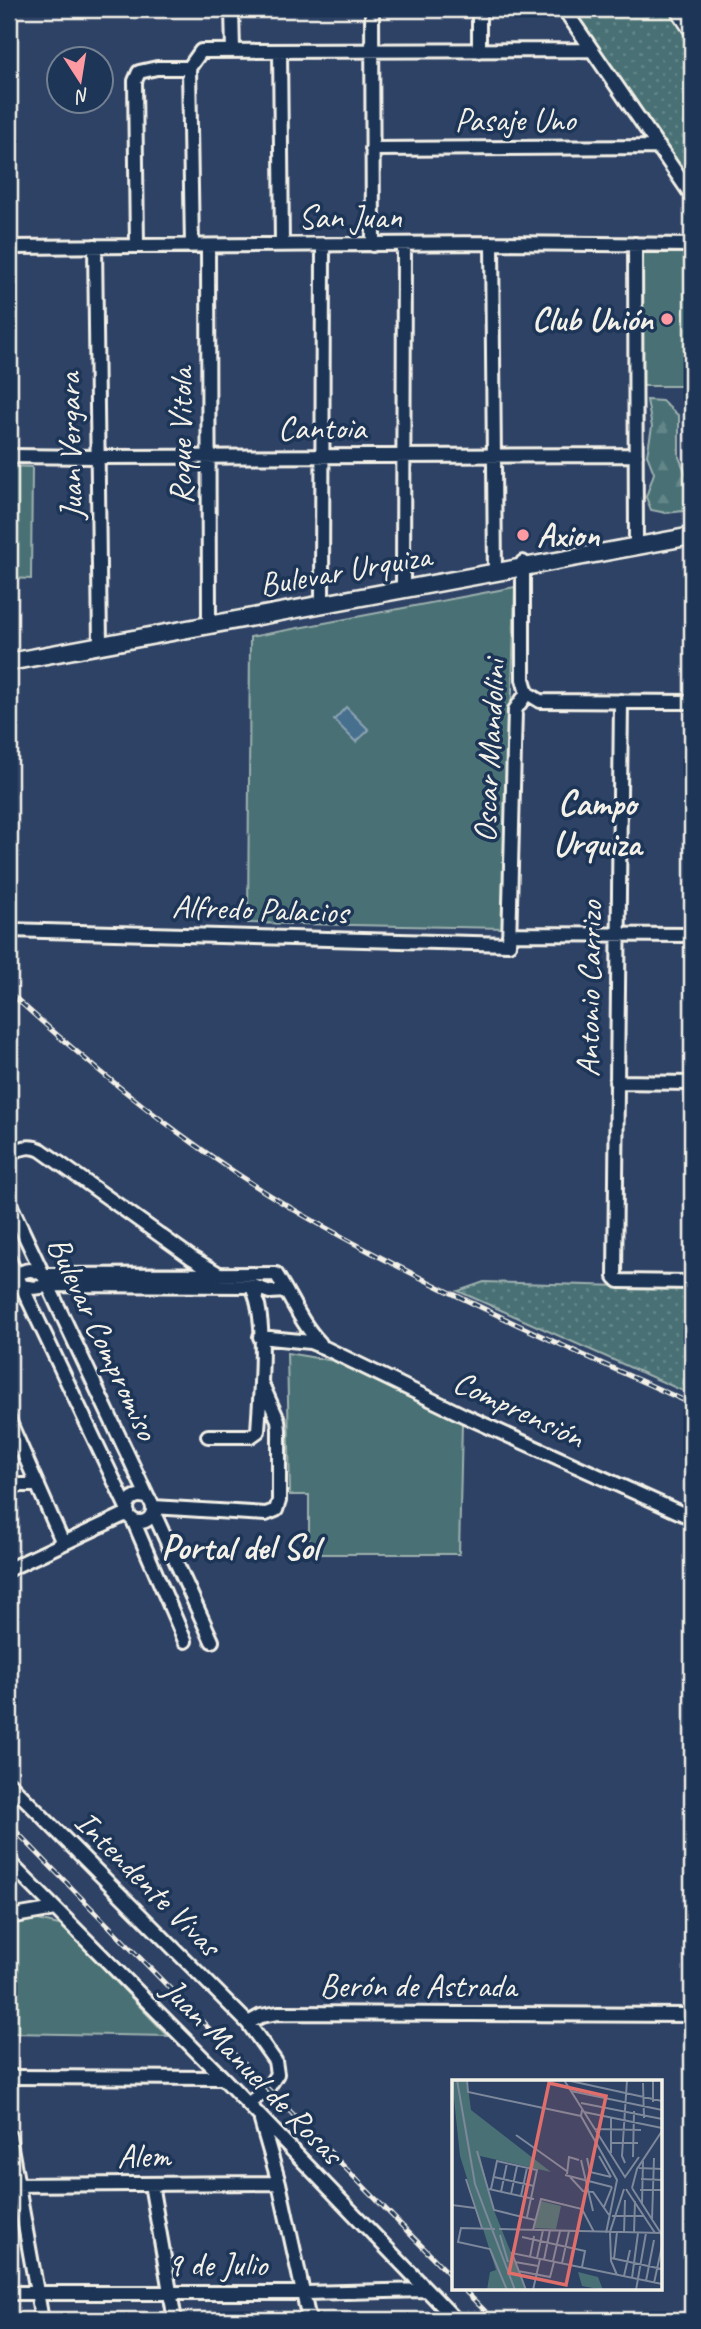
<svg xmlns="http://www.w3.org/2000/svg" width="701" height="2329" viewBox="0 0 701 2329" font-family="Caveat,sans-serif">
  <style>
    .grass { fill: url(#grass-dots); stroke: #9eb1ae; stroke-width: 2 }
    .forest { fill: url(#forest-firs); stroke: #9eb1ae; stroke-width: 2 }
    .park { fill: #497175; stroke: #9eb1ae; stroke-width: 2 }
    .water { fill: #476f8f; stroke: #8ca3b3; stroke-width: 2 }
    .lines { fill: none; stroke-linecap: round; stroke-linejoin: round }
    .minor-casing { stroke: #f4f1e8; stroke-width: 18 }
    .major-casing { stroke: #f4f1e8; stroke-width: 21 }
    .highway-casing { stroke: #f4f1e8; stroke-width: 23 }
    .minor { stroke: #1d3557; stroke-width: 12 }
    .major { stroke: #1d3557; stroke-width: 16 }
    .highway { stroke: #1d3557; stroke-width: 18 }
    .rail-casing { stroke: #f4f1e8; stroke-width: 5 }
    .rail { stroke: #1d3557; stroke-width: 2.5; stroke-dasharray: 8; stroke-linecap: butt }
    .poi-dot { fill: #ff9aa2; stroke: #1d3557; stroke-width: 2.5 }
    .labels { text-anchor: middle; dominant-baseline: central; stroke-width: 7; stroke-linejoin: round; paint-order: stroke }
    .street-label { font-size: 33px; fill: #f4f1e8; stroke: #1d3557 }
    .poi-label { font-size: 33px; font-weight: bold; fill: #f4f1e8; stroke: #1d3557; text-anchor: end }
    .neighbourhood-label { font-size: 35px; font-weight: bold; fill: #f4f1e8; stroke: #1d3557 }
    .inset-road { fill: none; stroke: #7d889a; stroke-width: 2 }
    .view { fill: #e06e6b; fill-opacity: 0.15; stroke: #e06e6b; stroke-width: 3.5 }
    .inset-edge { fill: none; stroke: #f4f1e8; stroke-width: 3.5 }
  </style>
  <defs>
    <pattern id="grass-dots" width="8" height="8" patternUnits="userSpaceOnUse" patternTransform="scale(1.75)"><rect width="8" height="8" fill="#497175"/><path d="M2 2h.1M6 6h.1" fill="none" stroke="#648689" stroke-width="1.8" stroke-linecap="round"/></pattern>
    <pattern id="forest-firs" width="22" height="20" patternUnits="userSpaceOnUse" patternTransform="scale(1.75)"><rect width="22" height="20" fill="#497175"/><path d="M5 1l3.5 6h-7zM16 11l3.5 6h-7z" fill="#648689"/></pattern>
  </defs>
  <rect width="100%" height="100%" fill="#2e4266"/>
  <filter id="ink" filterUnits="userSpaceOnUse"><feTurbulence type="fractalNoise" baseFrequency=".0143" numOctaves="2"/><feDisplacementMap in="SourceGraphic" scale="14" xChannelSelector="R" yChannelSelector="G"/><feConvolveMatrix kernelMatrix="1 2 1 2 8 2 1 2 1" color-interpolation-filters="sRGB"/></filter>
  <g filter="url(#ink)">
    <path class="grass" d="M564,9h128v187z
      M484,1282l208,6v107l-234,-104z"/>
    <path class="forest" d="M647,400l15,1 17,15v41l7,17 6,8v28l-26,3 -15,-3 -5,-13 8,-24 -7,-18 5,-28z"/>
    <path class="park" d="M643,251l49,2v133h-50z
      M9,466l23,1 -1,112 -22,-1z
      M515,587l-10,341 -257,-5 2,-286z
      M287,1353l47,8 128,62 -3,131h-150v-59h-19z
      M34,1919l29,7 105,110 -159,-3v-109z"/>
    <path class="water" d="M346,707l23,23 -13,12 -22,-22z"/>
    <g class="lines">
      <defs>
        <path id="minor" d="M232,9l1,42
          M372,9l1,236
          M564,9l128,187
          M280,51l2,194
          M479,51v-42
          M372,149l287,-2
          M492,243l3,330
          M635,244l1,302
          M95,246l5,399
          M137,246l-2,-165 4,-9 18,-4h32
          M192,246l-3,-178 12,-17 391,-1
          M208,246l1,379
          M9,247l483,-4 200,2
          M9,456l89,1 538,-2
          M403,589l1,-344
          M322,604l1,-359
          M527,693l13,8 152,1
          M621,701l-6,576 4,4 73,1
          M9,930l500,14 6,-234 12,-17 -4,-14v-117
          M509,934l183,1
          M616,1082l76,1
          M9,1153c11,-4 20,-9 32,-3l151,108 27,16
          M9,1202l139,296
          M9,1259l118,249
          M9,1275c16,0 16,-11 34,0l233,-1c15,24 25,49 44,69
          M9,1285c17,0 22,6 39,0l205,1 17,6 16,-1
          M260,1337l50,5 15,6 140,68 227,102
          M9,1420l54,123
          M208,1436h43l7,-5c2,-35 11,-120 -8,-147
          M9,1485h29
          M127 1509a13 13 0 1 1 26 0a13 13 0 1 1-26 0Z
          M153,1507l113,7 10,-4 3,-9v-71l-1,-10 -17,-38
          M153,1511l59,130
          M133,1520l52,121
          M9,1569l119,-56
          M9,1783l239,240 27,38 2,13 -9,14 -20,16
          M9,1862l214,216 233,242
          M9,1917l46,-8
          M248,2023l13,-7 17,-3 414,2
          M9,2077l214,1
          M261,2121l18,62 30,137
          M9,2136l33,184
          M151,2184l24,136
          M9,2185l270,-2
          M9,2293h296l121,-3"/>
        <path id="major" d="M9,662l683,-126"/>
        <path id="highway" d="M680,9l12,18"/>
      </defs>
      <use href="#minor" class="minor-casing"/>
      <use href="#major" class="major-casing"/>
      <use href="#highway" class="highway-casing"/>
      <use href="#minor" class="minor"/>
      <use href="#major" class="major"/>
      <use href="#highway" class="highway"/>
      <defs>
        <path id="rail" d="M9,992c94,86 197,169 310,232 121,68 247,123 373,180
          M9,1824l445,455
          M463,2289l31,31"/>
      </defs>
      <use href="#rail" class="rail-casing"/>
      <use href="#rail" class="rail"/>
    </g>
  </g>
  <g class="poi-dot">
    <circle cx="667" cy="319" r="7"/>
    <circle cx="523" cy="535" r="7"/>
  </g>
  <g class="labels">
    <g class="street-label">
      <text x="515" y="120">Pasaje Uno</text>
      <text x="350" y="217">San Juan</text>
      <text x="322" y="428">Cantoia</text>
      <text transform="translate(181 436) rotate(-90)">Roque Vitola</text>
      <text transform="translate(70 446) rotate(-91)">Juan Vergara</text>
      <text transform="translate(345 570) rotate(-10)">Bulevar Urquiza</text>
      <text transform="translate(489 751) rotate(-87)">Oscar Mandolini</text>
      <text transform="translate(260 909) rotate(2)">Alfredo Palacios</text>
      <text transform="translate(589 989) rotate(-89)">Antonio Carrizo</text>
      <text transform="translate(103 1338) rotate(65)">Bulevar Compromiso</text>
      <text transform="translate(519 1409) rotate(25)">Comprensión</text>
      <text transform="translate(148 1883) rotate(45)">Intendente Vivas</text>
      <text x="418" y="1986">Berón de Astrada</text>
      <text transform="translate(253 2071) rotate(46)">Juan Manuel de Rosas</text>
      <text x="144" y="2156">Alem</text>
      <text x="217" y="2265">9 de Julio</text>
    </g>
    <g class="poi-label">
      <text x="653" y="319">Club Unión</text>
      <text x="537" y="535" text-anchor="start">Axion</text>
    </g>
    <g class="neighbourhood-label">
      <text x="597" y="803">Campo<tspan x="597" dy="40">Urquiza</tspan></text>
      <text x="240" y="1547">Portal del Sol</text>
    </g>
  </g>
  <g transform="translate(452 2080)">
    <rect width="210" height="210" fill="#2e4266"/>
    <path d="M0,0h15l4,30 80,62 -71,-16 13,52 33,82h-39l3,-18 6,-2 -36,-114z" fill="#497175"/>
    <path d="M89,121l20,5 -5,23 -22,-1zM126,192l20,5 5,13 -21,-4z" fill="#497175"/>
    <path class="inset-road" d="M5,0l18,104 40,106M15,0l1,12 113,24M112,0l61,97 14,-20M114,0l96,21M201,0v22M191,3l1,35M119,11l91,19M129,23l81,16M130,30l-1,6 36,64 -11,53M132,32l78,16M159,38v35M142,49l47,1M64,55l52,37M158,63h28M25,71l17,59 41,10M147,76l12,21M181,77l1,-46M135,78l3,14 21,5M129,80l12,51M173,83l-3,-7 5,-76M187,88l23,1M115,94l2,-17 10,3M113,95l47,12M42,97l40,9M118,97l13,14 10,1 16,23M14,99l16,49M189,99l21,1M180,108l5,-19 25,-38M180,108l30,47M37,109l45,10M39,109l6,-28 40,9 -10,47M174,109l29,44M188,110h22M49,112l6,-29M59,114l6,-28M69,116l6,-28M190,124l1,-43M0,125l23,3M152,127l8,-20M160,136h32M200,140l2,-62M43,149l-34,-1 -3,14 32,7 17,41M47,149l163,4M81,150l8,-31 41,10 12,23M172,153l1,-33M182,153l1,-32M48,155l8,27M70,157l63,14 -3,16M78,177l4,-21M85,178l6,-28M159,178l51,11M162,179l3,-27M92,180l6,-30M101,181l7,-30M63,182l23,4M110,183l7,-32M66,191l32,6 4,-15M165,195l-6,-14 -1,-29 14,-43M172,196l6,-26M180,198l6,-45M194,201l8,-41M202,203l8,-37M74,210l-14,-37 150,31M81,210l7,-31M184,210l10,-57"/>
    <path class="view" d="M97,3l57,13 -40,189 -57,-12z"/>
    <rect width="210" height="210" class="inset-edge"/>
  </g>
  <rect width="701" height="2329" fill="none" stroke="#1d3557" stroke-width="35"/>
  <rect x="18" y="18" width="666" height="2294" fill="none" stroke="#f4f1e8" stroke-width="2.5" filter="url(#ink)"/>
  <g transform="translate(80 80) rotate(168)"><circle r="33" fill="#1d3557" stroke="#738091" stroke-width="2"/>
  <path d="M0-5L12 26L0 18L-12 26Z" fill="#ff9aa2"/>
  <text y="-10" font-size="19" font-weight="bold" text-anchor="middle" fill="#f4f1e8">N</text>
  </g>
</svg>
